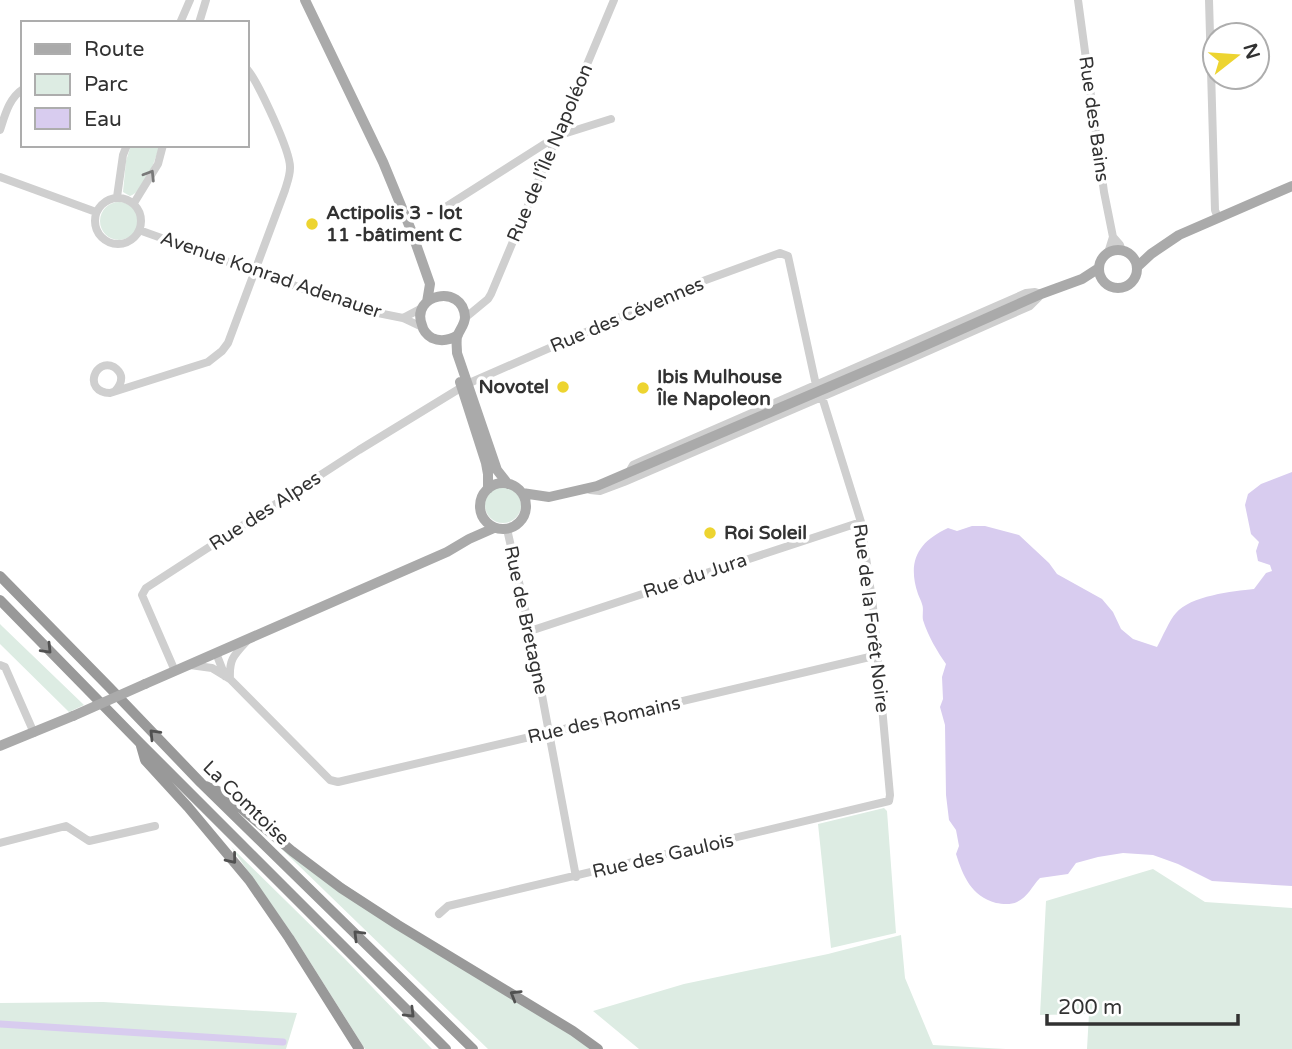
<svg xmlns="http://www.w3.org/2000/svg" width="1292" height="1049" viewBox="0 0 1292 1049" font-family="'Varela Round',sans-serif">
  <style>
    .green { fill: #ddece3 }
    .water { fill: #d8ccef }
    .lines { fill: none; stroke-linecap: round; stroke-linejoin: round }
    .canal { stroke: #d8ccef; stroke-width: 7 }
    .minor { stroke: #cfcfcf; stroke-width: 8 }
    .major { stroke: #aaa; stroke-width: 10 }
    .highway { stroke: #999; stroke-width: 10 }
    .major-bridge { stroke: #aaa; stroke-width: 10 }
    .oneway { stroke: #797979 }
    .oneway2 { stroke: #515151 }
    .poi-dot { fill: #edd430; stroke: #fff; stroke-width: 2.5 }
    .labels { text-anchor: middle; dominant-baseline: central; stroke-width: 7; stroke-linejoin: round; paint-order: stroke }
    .street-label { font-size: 19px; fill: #323232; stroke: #fff }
    .poi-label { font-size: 19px; font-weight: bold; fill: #323232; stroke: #fff; text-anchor: start }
  </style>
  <rect width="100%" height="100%" fill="#fff"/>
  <path class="green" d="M131,145h29c-5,15 -15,46 -30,51l-7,-4 3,-31z
    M100 221a19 19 0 1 1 38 0a19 19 0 1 1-38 0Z
    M485 505a18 18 0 1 1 36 0a18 18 0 1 1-36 0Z
    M0,624l3,3 81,78 -15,7 -69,-68z
    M884,808l3,3 9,122 -65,15 -13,-124z
    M262,830l331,219h-105z
    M231,847l114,112 87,90h-67l-72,-114z
    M1153,869l52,33 87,6v141h-205l2,-35 -49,1 6,-114z
    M901,935l4,43 28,67 73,4h-367l-46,-38 91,-27 144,-30z
    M103,1002l194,11 -11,36h-286v-46z"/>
  <path class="water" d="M1292,472v414l-80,-5 -34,-17 -25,-9 -30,-2 -25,4 -22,6 -8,11 -28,4c-8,8 -12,19 -23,24 -6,3 -15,2 -21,1 -25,-7 -33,-27 -40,-49l3,-8 -3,-16 -7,-10 -3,-25 -1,-70 -5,-18 3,-8 -1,-22 4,-13c-9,-13 -18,-28 -23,-44 -1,-5 1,-11 -1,-16 -1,-4 -3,-7 -4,-10 -11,-33 0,-52 30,-66l9,3 15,-5h13l34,9 30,28 8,11 45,25 11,13 8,17 12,10 24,8c5,-9 13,-28 19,-34 14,-17 57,-22 78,-24l12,-16 6,-2 -2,-6 -12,-4 -2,-10 3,-9 -8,-8 -6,-29 3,-11 13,-10z"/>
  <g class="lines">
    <path class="canal" d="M0,1024l283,18"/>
    <path class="minor" d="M1078,0l26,192 9,45 7,8 2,6
      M1209,0l6,210 3,8
      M180,23l10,-23
      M199,23l7,-23
      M0,130c5,-15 9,-32 23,-41
      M0,177l96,35
      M117,197l6,-42 4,-10
      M95 221a23 23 0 1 1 46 0a23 23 0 1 1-46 0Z
      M134,203l24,-39 5,-19
      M447,206l110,-70 54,-17
      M139,230l224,80 40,8 19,9
      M1108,253l5,-16
      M403,318l19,-10
      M465,318l23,-19 3,-5 123,-294
      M115,391c4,-4 7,-9 6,-15 -1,-4 -4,-7 -7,-9 -19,-10 -32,25 -4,26l98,-31 14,-11 6,-8 57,-153c2,-7 5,-14 5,-22 1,-16 -32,-86 -43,-99
      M629,472l4,-7 11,-5 382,-167 9,-1 6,2
      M590,490l10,1 24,-9 286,-123 120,-53 9,-9
      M507,529l23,102 46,246
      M530,631l331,-109
      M216,653l9,23
      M0,665l5,2 29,66
      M190,665l22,3 18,11 100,101 8,2 540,-127
      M175,671l-33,-76 4,-7 213,-138 108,-66 236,-103 77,-28 8,3 28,129
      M230,679c-1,-19 3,-23 16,-37
      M0,843l66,-17 23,15 66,-15
      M439,914l9,-8 441,-105 1,-6 -17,-188 -12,-85 -39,-125"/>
    <path class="major" d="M305,0l78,162 28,68 19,54 -3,18
      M1099 269a19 19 0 1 1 38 0a19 19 0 1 1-38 0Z
      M1137,267l14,-13 28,-19 113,-49
      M458,335c-8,5 -17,7 -26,3 -5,-3 -9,-8 -10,-13 -12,-31 41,-42 43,-8 0,8 -6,13 -8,20 -1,5 0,11 0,16l40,117 11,14
      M460,382l26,81 2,11v15
      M480 506a23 23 0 1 1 46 0a23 23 0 1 1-46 0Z
      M522,493l27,4 48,-11 311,-133 133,-59 41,-15 17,-11
      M145,684l302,-132 22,-13 25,-11
      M0,746l73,-30"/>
    <path class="highway" d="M0,576l109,111 92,96 272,266
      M0,600l140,143 306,306
      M141,746l4,14 43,47 61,73 40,58 70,111
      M206,786l17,7 69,58 49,37 57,37 175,106 25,18"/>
    <path class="major-bridge" d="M73,716l72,-32"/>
  </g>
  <defs><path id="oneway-chevron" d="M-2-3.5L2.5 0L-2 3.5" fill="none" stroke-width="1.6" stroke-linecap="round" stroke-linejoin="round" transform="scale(1.75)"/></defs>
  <use class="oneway" href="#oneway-chevron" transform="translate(150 175) rotate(-58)"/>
  <g class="oneway2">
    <use href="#oneway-chevron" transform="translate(47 649) rotate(46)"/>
    <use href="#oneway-chevron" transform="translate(154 734) rotate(-134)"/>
    <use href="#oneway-chevron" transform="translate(232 859) rotate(51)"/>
    <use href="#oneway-chevron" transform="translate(358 935) rotate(-135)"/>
    <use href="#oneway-chevron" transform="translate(515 995) rotate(-149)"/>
    <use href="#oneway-chevron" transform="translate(410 1013) rotate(45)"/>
  </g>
  <g class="poi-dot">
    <circle cx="312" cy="224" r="7"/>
    <circle cx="563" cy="387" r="7"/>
    <circle cx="643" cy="388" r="7"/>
    <circle cx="710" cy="533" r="7"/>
  </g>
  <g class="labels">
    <g class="street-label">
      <text transform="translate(1094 119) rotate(82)">Rue des Bains</text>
      <text transform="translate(550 153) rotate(-67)">Rue de l'Île Napoléon</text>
      <text transform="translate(271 275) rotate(19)">Avenue Konrad Adenauer</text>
      <text transform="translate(627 315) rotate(-23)">Rue des Cévennes</text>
      <text transform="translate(265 511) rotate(-33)">Rue des Alpes</text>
      <text transform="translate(695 576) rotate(-18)">Rue du Jura</text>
      <text transform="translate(871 618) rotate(83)">Rue de la Forêt Noire</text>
      <text transform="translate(526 620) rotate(78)">Rue de Bretagne</text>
      <text transform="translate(604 720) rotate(-13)">Rue des Romains</text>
      <text transform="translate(246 803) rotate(44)">La Comtoise</text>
      <text transform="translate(663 856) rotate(-13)">Rue des Gaulois</text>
    </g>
    <g class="poi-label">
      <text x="326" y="213">Actipolis 3 - lot<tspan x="326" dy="22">11 -bâtiment C</tspan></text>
      <text x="657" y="377">Ibis Mulhouse<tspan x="657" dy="22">Île Napoleon</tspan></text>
      <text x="549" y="387" text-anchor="end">Novotel</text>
      <text x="724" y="533">Roi Soleil</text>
    </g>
  </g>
  <rect x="21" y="21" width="228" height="126" fill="#ffffff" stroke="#adadad" stroke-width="2"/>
  <rect x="35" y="44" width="35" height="10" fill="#aaaaaa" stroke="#adadad" stroke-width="2"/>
  <text x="84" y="56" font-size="21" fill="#323232">Route</text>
  <rect x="35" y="74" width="35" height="21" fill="#ddece3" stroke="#adadad" stroke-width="2"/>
  <text x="84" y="91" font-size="21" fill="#323232">Parc</text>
  <rect x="35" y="108" width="35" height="21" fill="#d8ccef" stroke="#adadad" stroke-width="2"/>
  <text x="84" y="126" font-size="21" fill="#323232">Eau</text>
  <g transform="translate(1236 56) rotate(73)"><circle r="33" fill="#ffffff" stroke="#adadad" stroke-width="2"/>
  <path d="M0-5L12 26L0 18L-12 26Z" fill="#edd430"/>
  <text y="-10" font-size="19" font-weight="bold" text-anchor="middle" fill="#323232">N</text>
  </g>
  <path d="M1047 1014v10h191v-10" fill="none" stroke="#323232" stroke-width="3.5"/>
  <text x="1058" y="1014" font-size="21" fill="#323232" stroke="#ffffff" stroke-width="5" paint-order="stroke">200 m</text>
</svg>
